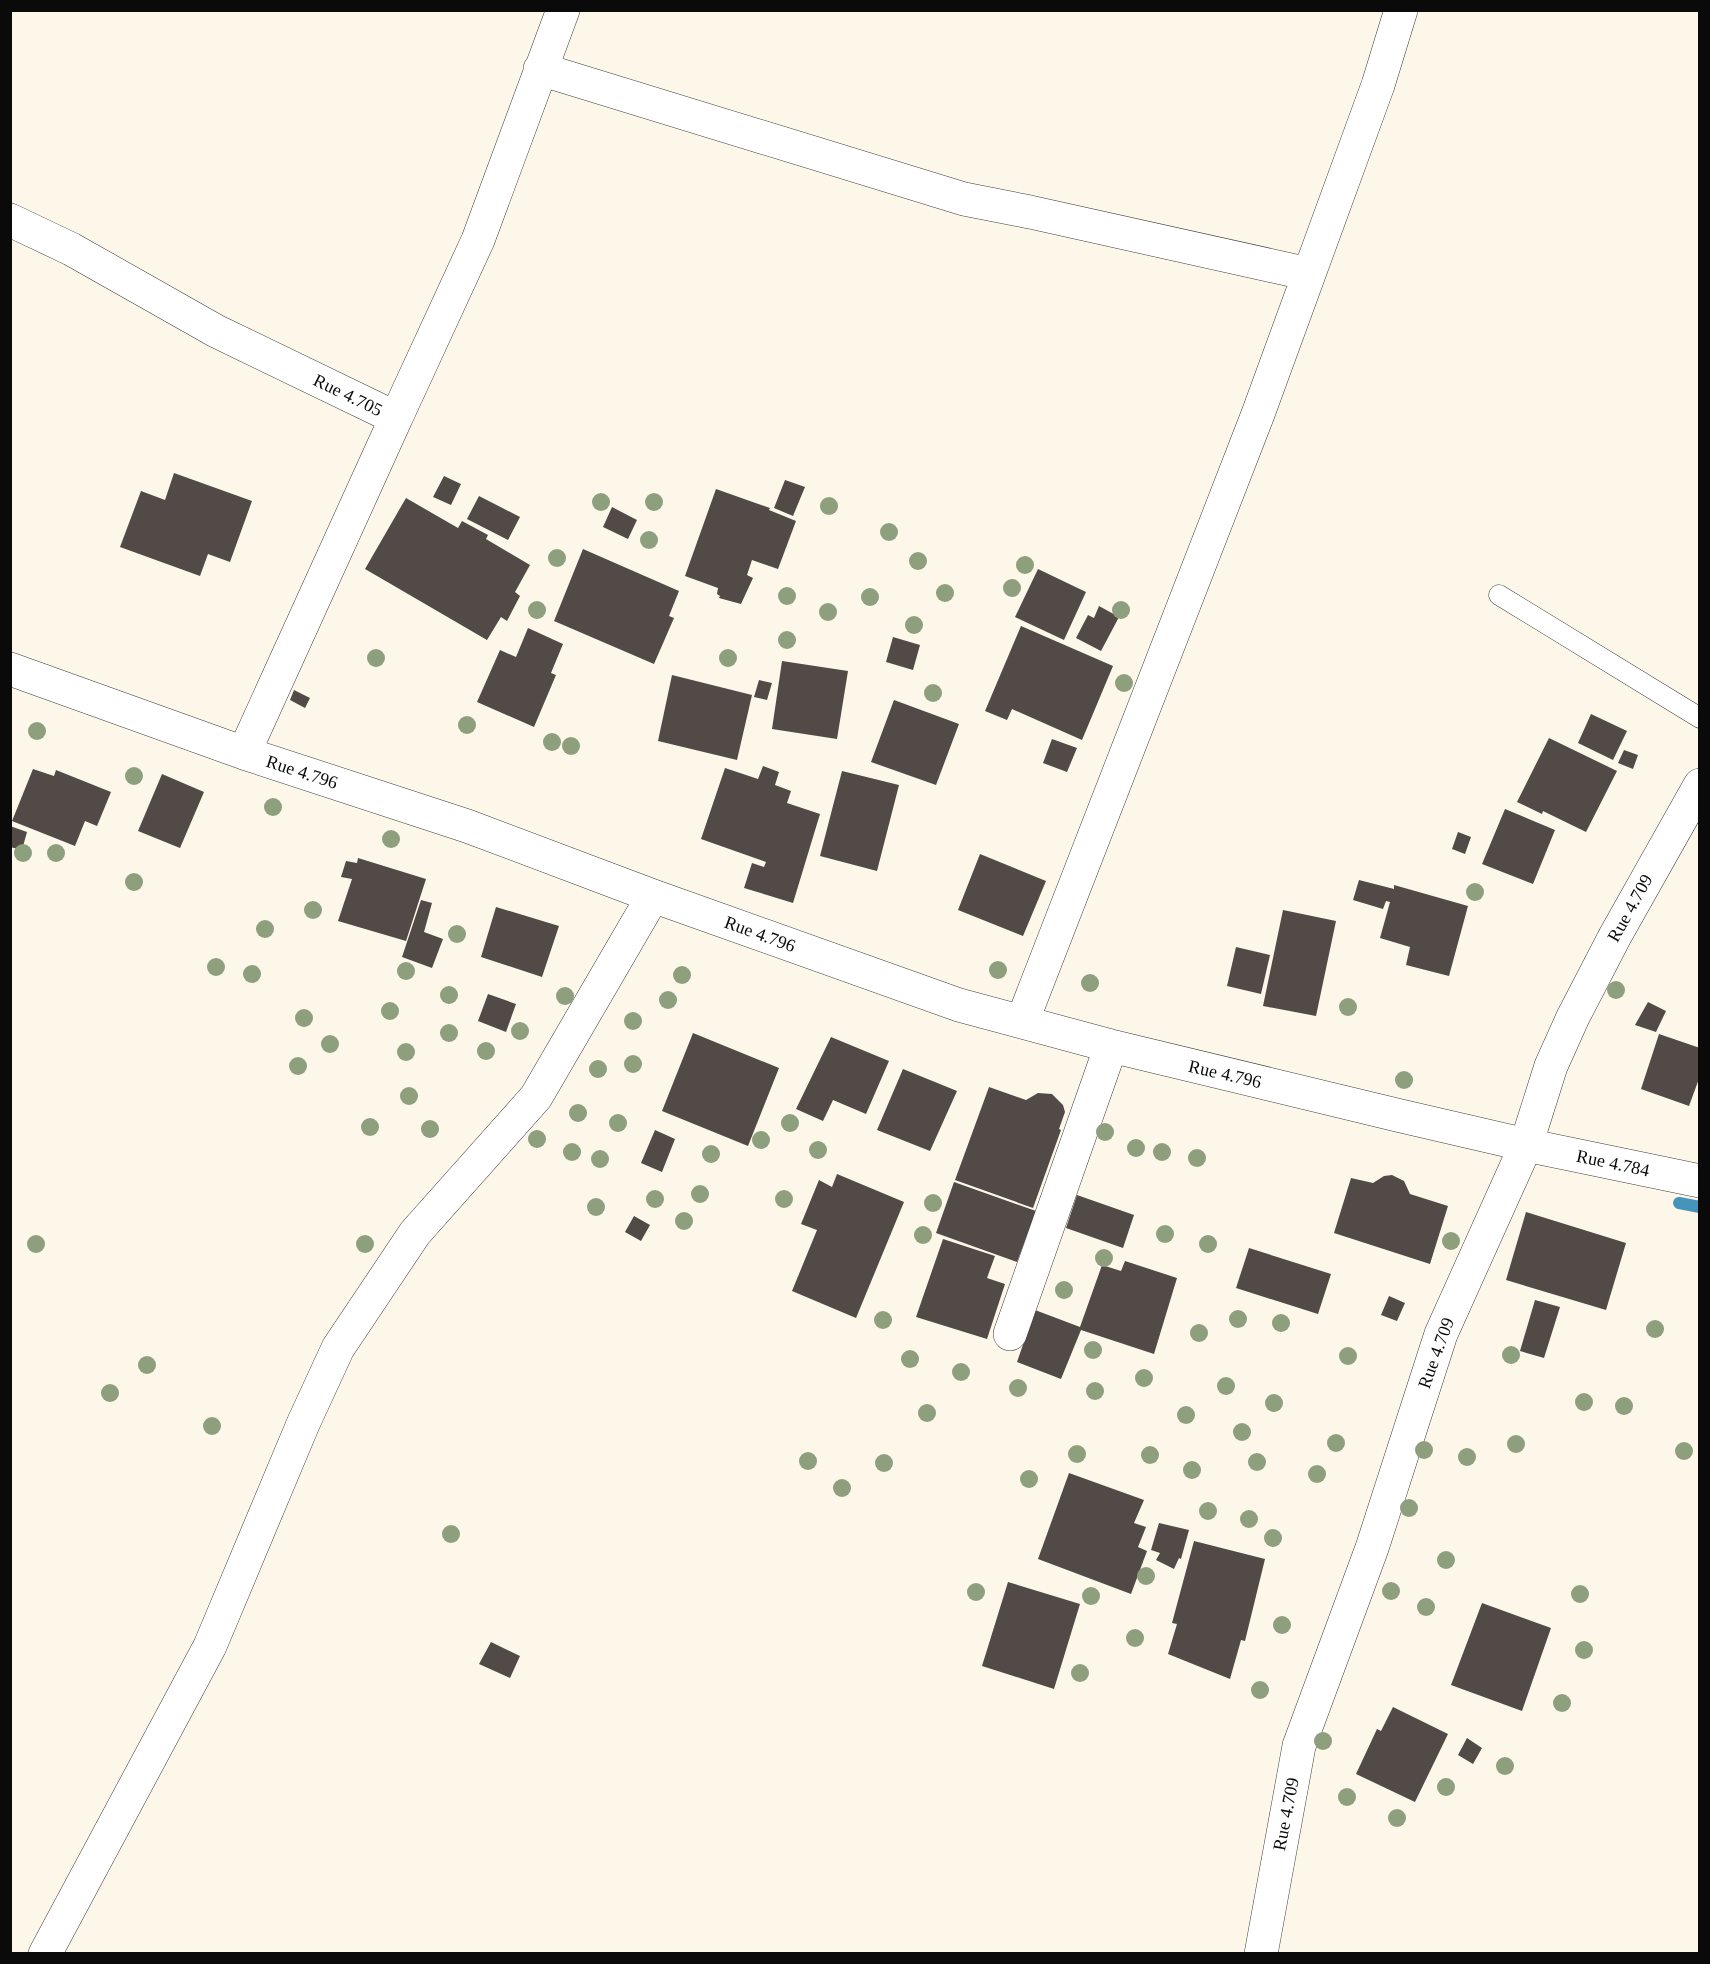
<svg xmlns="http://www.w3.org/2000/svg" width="1710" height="1964" viewBox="0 0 1710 1964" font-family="Georgia,serif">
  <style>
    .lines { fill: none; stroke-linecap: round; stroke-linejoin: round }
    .stream { stroke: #4594ba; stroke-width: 12 }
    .building { fill: #514a47 }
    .service-casing { stroke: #3d3d3d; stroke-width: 21 }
    .minor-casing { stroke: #3d3d3d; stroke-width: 34 }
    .service { stroke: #fff; stroke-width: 20 }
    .minor { stroke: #fff; stroke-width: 33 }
    .tree { fill: #8d9f7d }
    .labels { text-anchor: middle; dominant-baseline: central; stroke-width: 6; stroke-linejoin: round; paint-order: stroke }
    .street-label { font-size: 18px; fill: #0a0a0a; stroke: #fff }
  </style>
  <rect width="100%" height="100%" fill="#fcf7e9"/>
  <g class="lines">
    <path class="stream" d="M1679,1203l21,4"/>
  </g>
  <path class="building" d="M174,473l78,28 -22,61 -22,-8 -8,22 -80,-29 21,-56 24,9z
    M444,476l17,8 -10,21 -18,-8z
    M785,480l20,7 -12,29 -19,-8z
    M716,489l54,19 -1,2 27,11 -18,48 -26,-9 -5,15 6,3 -12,26 -22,-6 1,-2 -3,-2 1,-6 -33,-12z
    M479,496l41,21 -12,23 -41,-21z
    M406,498l52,30 4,-7 26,14 -2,4 44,26 -15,27 5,4 -13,25 -6,-4 -14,23 -122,-71z
    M612,507l25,13 -9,19 -25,-12z
    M583,549l96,42 -10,25 5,2 -20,46 -100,-43z
    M1038,569l48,23 -22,48 -49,-23z
    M1099,606l20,11 -18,34 -25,-13 12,-23 6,3z
    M1021,626l92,40 -31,74 -70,-31 -5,11 -22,-9z
    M528,628l35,16 -12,29 5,2 -22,52 -57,-25 23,-52 16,7z
    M893,637l27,8 -7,25 -27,-8z
    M782,661l66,10 -11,68 -65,-10z
    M672,675l80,20 -15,65 -79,-19z
    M759,680l13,3 -5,17 -13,-3z
    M294,690l16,8 -5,10 -15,-8z
    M894,700l65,24 -23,61 -65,-23z
    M1591,714l36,17 -14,29 -35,-17z
    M1549,738l68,33 -31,61 -43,-21 -1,3 -25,-12z
    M1052,739l25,9 -10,24 -24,-9z
    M1624,750l14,5 -5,14 -15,-6z
    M763,766l16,6 -4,13 16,6 -4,12 33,11 -27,89 -49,-15 8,-25 12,4 2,-5 -65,-23 24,-71 33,11z
    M33,769l21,7 2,-6 55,22 -14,34 -12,-5 -10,25 -63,-25z
    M842,771l57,14 -22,86 -57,-15z
    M162,774l42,18 -24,56 -42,-17z
    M1505,809l50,21 -22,54 -51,-20z
    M10,826l17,6 -5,18 -12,-3z
    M1458,832l13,5 -6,17 -13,-5z
    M980,854l66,27 -23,55 -65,-26z
    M358,858l68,21 -20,62 -68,-20 14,-42 -11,-2 5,-16 11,2z
    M1359,880l35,9v-4l74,21 -19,70 -43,-11 4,-18 -30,-9 10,-36 -4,-1 -3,8 -30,-9z
    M421,900l11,3 -8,29 19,7 -11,29 -30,-11z
    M496,907l63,19 -17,51 -61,-20z
    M1283,910l53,11 -20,95 -53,-10z
    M1236,947l34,8 -9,39 -34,-8z
    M488,994l28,10 -10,28 -28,-11z
    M1648,1002l18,9 -10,21 -21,-7z
    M693,1033l86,35 -31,78 -86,-35z
    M1659,1034l41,14v28l-11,30 -48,-17z
    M831,1037l58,24 -23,53 -33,-14 -10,21 -27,-12z
    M903,1069l54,22 -27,60 -53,-21z
    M989,1087l37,13 12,-7 14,1 11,11 2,7 -6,17 2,1 -28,78 -78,-28z
    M655,1130l20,9 -13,33 -21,-9z
    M837,1174l67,28 -48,116 -64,-27 25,-61 -16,-6 18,-44 13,7z
    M1392,1175l12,6 6,13 38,12 -18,58 -96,-31 17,-55 22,5 11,-7z
    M954,1182l82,29 -19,51 -81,-29z
    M1077,1195l57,20 -11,33 -57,-20z
    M1526,1212l100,31 -20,67 -100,-30z
    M634,1216l16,9 -9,16 -16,-9z
    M943,1239l52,17 -8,22 18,6 -18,55 -71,-22z
    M1249,1248l82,26 -13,40 -82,-26z
    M1125,1261l52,17 -23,76 -73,-24 -20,49 -44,-17 18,-52 45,17 22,-62 19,6z
    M1389,1296l16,7 -8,18 -16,-6z
    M1535,1300l25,7 -16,51 -24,-7z
    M1069,1473l75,27 -10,23 12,4 -8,20 9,4 -16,43 -93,-35z
    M1159,1523l30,7 -8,29 -2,-1 -5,11 -18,-9 4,-7 -9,-3z
    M1194,1541l71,18 -20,82 -4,-1 -11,39 -62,-25 9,-30 -5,-1z
    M1008,1582l72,22 -26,85 -72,-23z
    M1482,1603l69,25 -29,83 -71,-26z
    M491,1642l29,14 -10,22 -31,-14z
    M1393,1707l55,27 -33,68 -59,-28 21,-45 4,2z
    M1467,1738l15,10 -9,16 -15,-9z"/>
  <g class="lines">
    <defs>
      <path id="service" d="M1499,595l201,123"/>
      <path id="minor" d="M540,69l424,130 66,13 279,62
        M10,220l61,29 145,82 180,87 -152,335
        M396,418l82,-178 85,-230
        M10,669l234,84 223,73 186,70 306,109 152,41 290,70 125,29 174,36
        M1022,1022l236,-608 120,-329 23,-75
        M1010,1334l101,-288
        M45,1954l165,-308 93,-222 35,-76 77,-115 121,-136 117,-201
        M1261,1954l38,-208 73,-198 69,-214 85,-189 25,-79 22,-49 42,-81 85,-151"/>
    </defs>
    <use href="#service" class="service-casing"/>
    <use href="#minor" class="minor-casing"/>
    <use href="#service" class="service"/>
    <use href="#minor" class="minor"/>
  </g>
  <g class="tree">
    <circle cx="601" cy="502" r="9"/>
    <circle cx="654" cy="502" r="9"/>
    <circle cx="829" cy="506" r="9"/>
    <circle cx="889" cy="532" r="9"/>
    <circle cx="649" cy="540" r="9"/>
    <circle cx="557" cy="558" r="9"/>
    <circle cx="918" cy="561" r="9"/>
    <circle cx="1025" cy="565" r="9"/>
    <circle cx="1012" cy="588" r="9"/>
    <circle cx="945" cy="593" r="9"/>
    <circle cx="787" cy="596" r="9"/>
    <circle cx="870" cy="597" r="9"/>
    <circle cx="537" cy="610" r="9"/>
    <circle cx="1121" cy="610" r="9"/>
    <circle cx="828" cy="612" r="9"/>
    <circle cx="914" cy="625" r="9"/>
    <circle cx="787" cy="640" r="9"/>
    <circle cx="376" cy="658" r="9"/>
    <circle cx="728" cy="658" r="9"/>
    <circle cx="1124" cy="683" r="9"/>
    <circle cx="933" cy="693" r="9"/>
    <circle cx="467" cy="725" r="9"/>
    <circle cx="37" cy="731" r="9"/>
    <circle cx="552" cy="742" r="9"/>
    <circle cx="571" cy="746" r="9"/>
    <circle cx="134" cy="776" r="9"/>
    <circle cx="273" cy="807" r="9"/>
    <circle cx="391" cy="839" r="9"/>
    <circle cx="23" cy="853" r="9"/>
    <circle cx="56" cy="853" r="9"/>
    <circle cx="134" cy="882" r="9"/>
    <circle cx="1475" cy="892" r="9"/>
    <circle cx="313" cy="910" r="9"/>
    <circle cx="265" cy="929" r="9"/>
    <circle cx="457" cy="934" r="9"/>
    <circle cx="216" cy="967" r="9"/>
    <circle cx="998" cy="970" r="9"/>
    <circle cx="406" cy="971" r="9"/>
    <circle cx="252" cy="974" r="9"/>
    <circle cx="682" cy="975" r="9"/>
    <circle cx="1090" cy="983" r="9"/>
    <circle cx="1616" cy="990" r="9"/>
    <circle cx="449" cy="995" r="9"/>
    <circle cx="565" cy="996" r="9"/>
    <circle cx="668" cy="1000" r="9"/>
    <circle cx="1348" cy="1007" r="9"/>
    <circle cx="390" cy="1011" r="9"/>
    <circle cx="304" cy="1018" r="9"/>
    <circle cx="633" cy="1021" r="9"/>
    <circle cx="520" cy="1031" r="9"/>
    <circle cx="449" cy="1033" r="9"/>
    <circle cx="330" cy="1044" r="9"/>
    <circle cx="486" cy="1051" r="9"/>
    <circle cx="406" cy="1052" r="9"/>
    <circle cx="633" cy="1064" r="9"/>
    <circle cx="298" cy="1066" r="9"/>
    <circle cx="598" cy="1069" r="9"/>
    <circle cx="1404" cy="1080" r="9"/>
    <circle cx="409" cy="1096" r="9"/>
    <circle cx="578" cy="1113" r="9"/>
    <circle cx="618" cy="1123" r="9"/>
    <circle cx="790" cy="1123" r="9"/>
    <circle cx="370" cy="1127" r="9"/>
    <circle cx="430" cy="1129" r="9"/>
    <circle cx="1105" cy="1132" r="9"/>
    <circle cx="537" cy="1139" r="9"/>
    <circle cx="761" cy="1140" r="9"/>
    <circle cx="1136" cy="1148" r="9"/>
    <circle cx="818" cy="1150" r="9"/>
    <circle cx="572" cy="1152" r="9"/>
    <circle cx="1162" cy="1152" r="9"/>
    <circle cx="711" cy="1154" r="9"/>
    <circle cx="1197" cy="1158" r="9"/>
    <circle cx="600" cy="1159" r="9"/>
    <circle cx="700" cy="1194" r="9"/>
    <circle cx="655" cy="1199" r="9"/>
    <circle cx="784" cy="1199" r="9"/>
    <circle cx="933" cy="1203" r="9"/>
    <circle cx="596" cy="1207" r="9"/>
    <circle cx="684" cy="1221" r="9"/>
    <circle cx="1165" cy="1234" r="9"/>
    <circle cx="923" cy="1235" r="9"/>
    <circle cx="1451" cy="1241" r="9"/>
    <circle cx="36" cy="1244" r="9"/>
    <circle cx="365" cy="1244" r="9"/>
    <circle cx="1208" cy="1244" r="9"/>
    <circle cx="1104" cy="1258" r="9"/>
    <circle cx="1064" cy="1290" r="9"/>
    <circle cx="1238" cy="1319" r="9"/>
    <circle cx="883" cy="1320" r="9"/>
    <circle cx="1281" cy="1323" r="9"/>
    <circle cx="1655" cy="1329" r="9"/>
    <circle cx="1199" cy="1333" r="9"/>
    <circle cx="1093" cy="1350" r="9"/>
    <circle cx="1511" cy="1355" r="9"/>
    <circle cx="1348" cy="1356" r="9"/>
    <circle cx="910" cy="1359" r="9"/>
    <circle cx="147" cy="1365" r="9"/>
    <circle cx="961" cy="1372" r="9"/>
    <circle cx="1144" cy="1378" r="9"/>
    <circle cx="1226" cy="1386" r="9"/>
    <circle cx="1018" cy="1388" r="9"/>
    <circle cx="1095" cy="1391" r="9"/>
    <circle cx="110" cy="1393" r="9"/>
    <circle cx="1584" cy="1402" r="9"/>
    <circle cx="1274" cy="1403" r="9"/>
    <circle cx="1624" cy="1406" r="9"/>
    <circle cx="927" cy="1413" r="9"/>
    <circle cx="1186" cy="1415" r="9"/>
    <circle cx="212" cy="1426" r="9"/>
    <circle cx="1242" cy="1432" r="9"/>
    <circle cx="1336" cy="1443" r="9"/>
    <circle cx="1516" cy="1444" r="9"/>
    <circle cx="1424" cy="1450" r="9"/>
    <circle cx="1684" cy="1451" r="9"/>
    <circle cx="1077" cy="1454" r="9"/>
    <circle cx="1150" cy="1455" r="9"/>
    <circle cx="1467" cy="1457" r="9"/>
    <circle cx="808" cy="1461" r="9"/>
    <circle cx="1257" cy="1462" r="9"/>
    <circle cx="884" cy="1463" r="9"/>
    <circle cx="1192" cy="1470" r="9"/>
    <circle cx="1317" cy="1474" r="9"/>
    <circle cx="1029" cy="1479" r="9"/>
    <circle cx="842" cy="1488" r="9"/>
    <circle cx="1409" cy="1508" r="9"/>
    <circle cx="1208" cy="1511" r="9"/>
    <circle cx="1249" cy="1519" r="9"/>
    <circle cx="451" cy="1534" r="9"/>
    <circle cx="1273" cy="1538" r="9"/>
    <circle cx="1446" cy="1560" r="9"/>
    <circle cx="1146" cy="1576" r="9"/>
    <circle cx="1391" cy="1591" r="9"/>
    <circle cx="976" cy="1592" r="9"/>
    <circle cx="1580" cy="1594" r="9"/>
    <circle cx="1091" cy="1596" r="9"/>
    <circle cx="1426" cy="1607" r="9"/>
    <circle cx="1282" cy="1625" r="9"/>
    <circle cx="1135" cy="1638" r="9"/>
    <circle cx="1584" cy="1650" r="9"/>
    <circle cx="1080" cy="1673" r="9"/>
    <circle cx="1260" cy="1690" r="9"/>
    <circle cx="1562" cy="1703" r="9"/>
    <circle cx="1323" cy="1741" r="9"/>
    <circle cx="1505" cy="1766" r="9"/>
    <circle cx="1446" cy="1787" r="9"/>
    <circle cx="1347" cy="1797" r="9"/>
    <circle cx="1397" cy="1818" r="9"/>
  </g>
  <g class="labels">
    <g class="street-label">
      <text transform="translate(348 395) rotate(26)">Rue 4.705</text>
      <text transform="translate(302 772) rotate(18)">Rue 4.796</text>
      <text transform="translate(1630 908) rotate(-61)">Rue 4.709</text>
      <text transform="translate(760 934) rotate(20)">Rue 4.796</text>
      <text transform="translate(1225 1074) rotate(13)">Rue 4.796</text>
      <text transform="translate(1613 1163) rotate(12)">Rue 4.784</text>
      <text transform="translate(1436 1353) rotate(-70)">Rue 4.709</text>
      <text transform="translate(1286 1814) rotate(-79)">Rue 4.709</text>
    </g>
  </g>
  <rect width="1710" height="1964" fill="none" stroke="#0a0a0a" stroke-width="24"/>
</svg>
